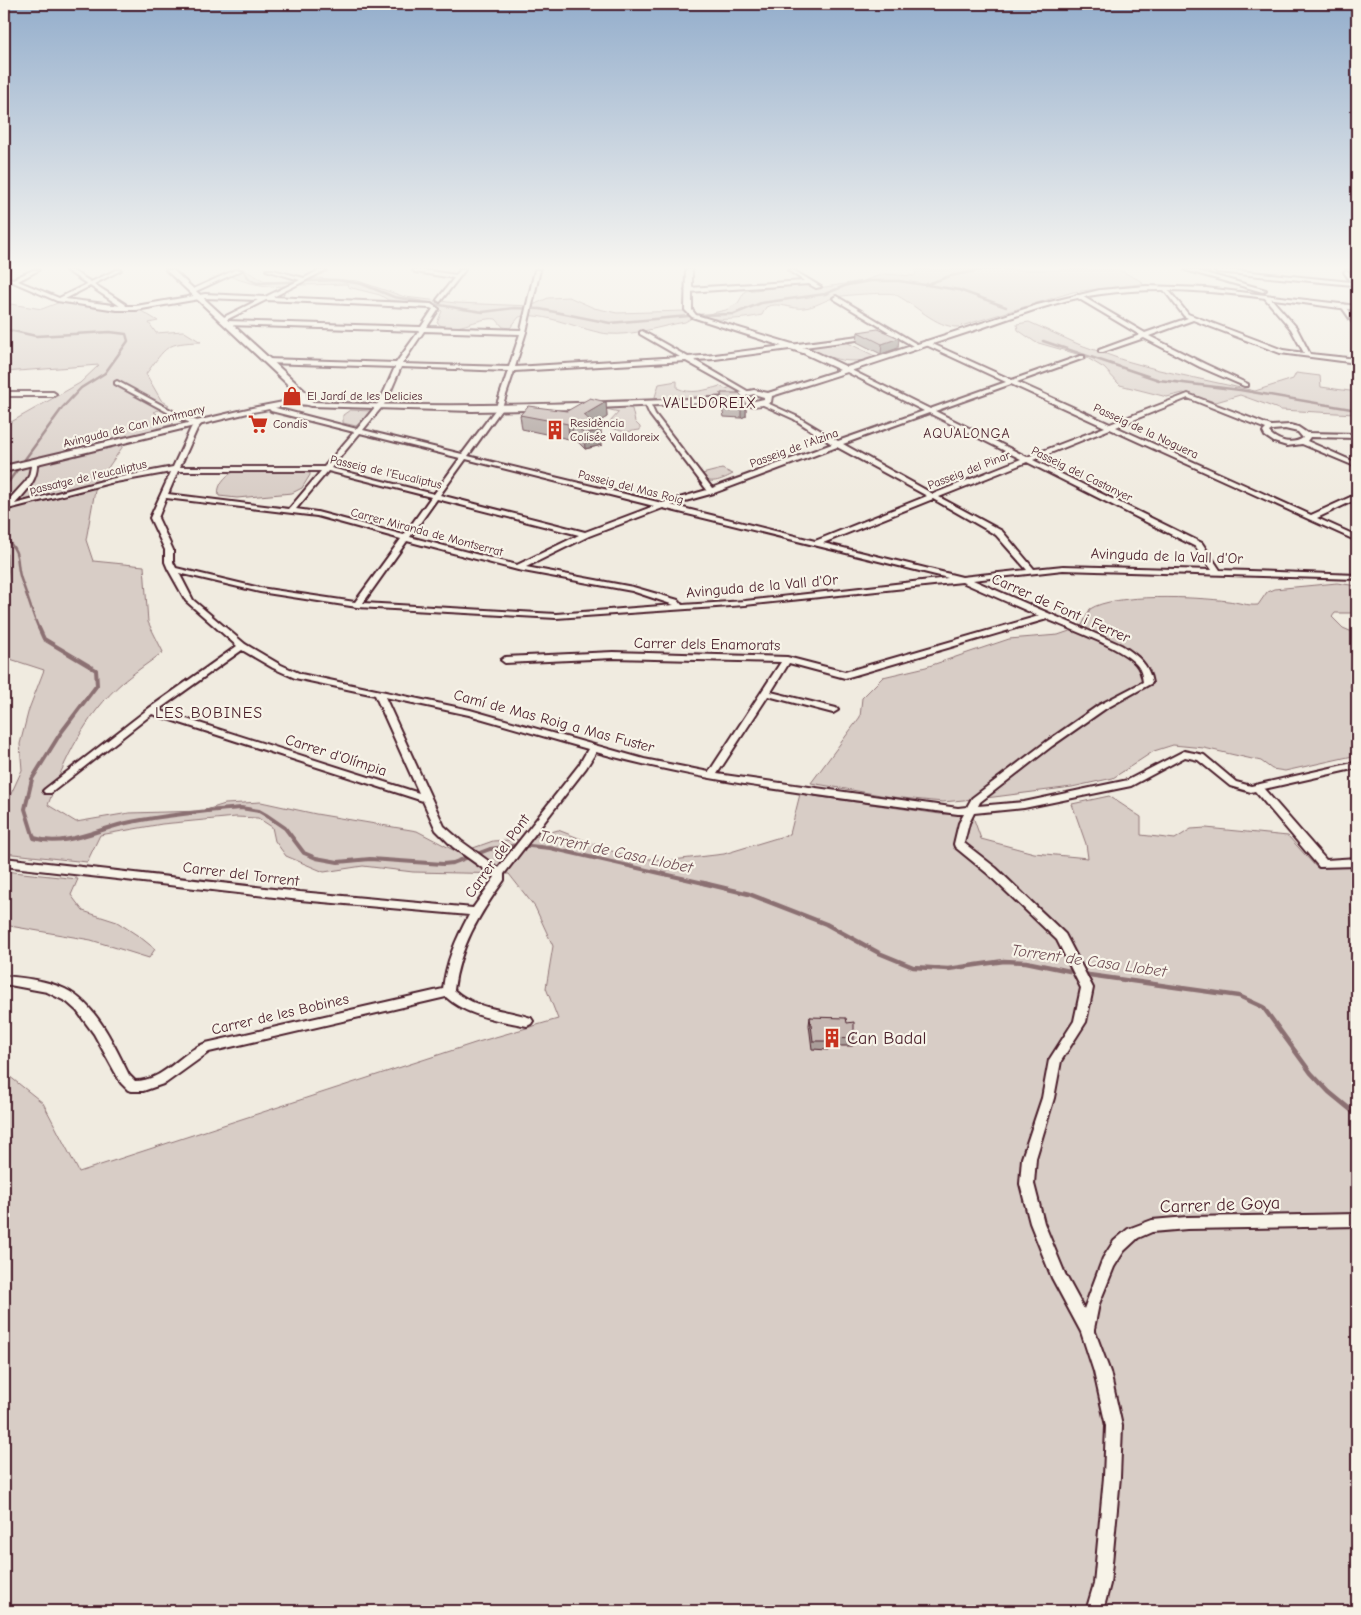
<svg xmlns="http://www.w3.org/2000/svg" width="1361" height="1615" viewBox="0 0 1361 1615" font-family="'Comic Neue',sans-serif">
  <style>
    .green { fill: #d8cdc6; stroke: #917678 }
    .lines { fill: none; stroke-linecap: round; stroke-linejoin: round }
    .stream-far2 { stroke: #8b6f72; stroke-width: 2.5 }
    .stream-far1 { stroke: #8b6f72; stroke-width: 4 }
    .stream { stroke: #8b6f72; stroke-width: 4.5 }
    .minor-casing { stroke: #4a1f2b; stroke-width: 4 }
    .tertiary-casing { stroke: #4a1f2b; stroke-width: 4 }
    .minor { fill: #f7f3e8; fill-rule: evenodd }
    .tertiary { fill: #f7f3e8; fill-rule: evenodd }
    .wall { fill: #aa9e9a; stroke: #4a1f2b }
    .shaded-wall { fill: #8b817d; stroke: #4a1f2b }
    .building { fill: #c6b8b3; stroke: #4a1f2b }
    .labels { text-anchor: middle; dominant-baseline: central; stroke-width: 4.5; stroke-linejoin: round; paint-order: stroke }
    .far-poi-label { font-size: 12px; fill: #4a1f2b; stroke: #f7f3e8; text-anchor: start }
    .far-street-label { font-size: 12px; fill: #4a1f2b; stroke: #f7f3e8 }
    .far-neighbourhood-label { font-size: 14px; letter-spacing: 1px; fill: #4a1f2b; stroke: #f7f3e8 }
    .far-quarter-label { font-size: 15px; letter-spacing: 1px; fill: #4a1f2b; stroke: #f7f3e8 }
    .street-label { font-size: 15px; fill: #4a1f2b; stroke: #f7f3e8 }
    .neighbourhood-label { font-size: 16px; letter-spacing: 1px; fill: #4a1f2b; stroke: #f7f3e8 }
    .water-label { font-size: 16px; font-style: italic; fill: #704e55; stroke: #f7f3e8 }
    .near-poi-label { font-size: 18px; fill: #4a1f2b; stroke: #f7f3e8; text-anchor: start }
    .near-street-label { font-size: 18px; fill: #4a1f2b; stroke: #f7f3e8 }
  </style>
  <rect width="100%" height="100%" fill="#f0ebe0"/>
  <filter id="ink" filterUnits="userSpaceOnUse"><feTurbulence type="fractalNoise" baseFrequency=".02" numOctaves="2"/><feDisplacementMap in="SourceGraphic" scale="10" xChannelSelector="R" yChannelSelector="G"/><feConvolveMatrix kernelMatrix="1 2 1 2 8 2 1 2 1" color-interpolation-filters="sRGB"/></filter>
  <g filter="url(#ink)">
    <path class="green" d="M243,270c10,3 15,9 23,11 10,2 19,0 30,1 -15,10 -51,1 -66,-6z
      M915,270h204l24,12 -3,2 -67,8 -115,35c-22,1 -44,-24 -64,-33 -5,-2 -56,1 -61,4 -10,3 -18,9 -29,10 -13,2 -24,-7 -38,-1l-4,8c-18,4 -45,7 -63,1l27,-6 12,-7 7,-12 57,-6 17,3 44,-7 21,-7 30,2 2,-2z
      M317,278l41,3 47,16 51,6 75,3 17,-8 21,-1 25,11 23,5 67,-2 8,7 -7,4c-24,4 -52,14 -76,12 -24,-2 -69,-24 -90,-17l-9,11 -7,-1 -7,-8c-19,-3 -42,17 -59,4l5,-12 -10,-7 -44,-4 -8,-5 -32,-8 -1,-3 -46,1 2,-3z
      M60,302l42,6 36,1 20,12 -9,2 7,10 27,-2 18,11c-36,1 -34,4 -55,32l15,26 8,5 -15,7 20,12 -44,12 -34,49 -10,55 7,21 51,5 4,56 15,30c-13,10 -27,19 -40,30 -37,32 -59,78 -75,123l28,17 53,-9 74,-2 22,-7 36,-2 55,12 101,17 42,22 34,-12 34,-2 31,-9 59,23 33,6 23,1 51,-6 66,-20 10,-40 140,20h32l9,25 53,14 54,5 -2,-14 -14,-40 37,-8 32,21v18l34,4 16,-10 15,-1 82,8 29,32 40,-2v745h-1353v-539l39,31 36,69 399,-130 80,-23 -12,-31 7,-42 -18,-39 -26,-33 -96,-2 -50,-6 -39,6 -38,-16 -11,-15 -3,-14 -14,-9 -22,-1 -74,7 -62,11 -13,27 -83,-9v-44l18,-39 -2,-26 9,-35 15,-39 -40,-13v-61l4,-25 -1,-17 -3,-3v-125l76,-43 19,-18 -95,7v-69l38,6z
      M1029,322l49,22 45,16 36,10 77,17 19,4 38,-12 3,-6 24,3 1,11 36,5v24l-2,-2 -74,-4 -41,-15 -24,7 -33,-9 -16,4 -47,-12 -16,-17 -20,-12 -49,-14 -17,-12 -1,-6z
      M846,342l33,16c-35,6 -41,3 -73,-11z
      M677,381v7c14,7 29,2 43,-2l6,3 5,-2 7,5 -5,3 -79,5 5,-16z
      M625,407l7,2 3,13 5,5v3l-15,2 -17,-5 1,-4 10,-11 -13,-3z
      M350,410l21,1 -15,15 -13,-3v-8z
      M722,469l11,5c-10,5 -21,11 -31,4v-4z
      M234,472h68l8,1v2l-8,13 -10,5 -55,5 -18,-2c-3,-9 6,-21 15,-24z
      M1337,583l20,3v27h-22l-3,4 11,11 14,6v47h-3l-4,5 7,11v58l-72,16 -13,-2 -11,-8 -57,-13 -31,-3 -19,6 -41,27 -41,9 -78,10 -51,5 -51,-5 -81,-14 49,-66 2,-19 21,-21 43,-10 83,-28 49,-4 23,-8 9,-18c25,-16 107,-12 138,-8 10,1 19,5 30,4l9,-13 7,-3z
      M4,871l74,8 -7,16 12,16 34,11 23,15 15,12 -6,9 -58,-18 -87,-15z"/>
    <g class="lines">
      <path class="stream-far2" d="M243,270l6,9 8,4 80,-3 25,4 32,13 69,12 20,3 31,-4 26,1 70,14 79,-7
        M927,285l32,5 47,17
        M697,315l37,-1 27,-11 64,-9 22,-9 23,-4h29l26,4 25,-9 31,-6
        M4,329l32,7 74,-4 16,2 2,7 -23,32 -24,15 -18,19 -59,81
        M1043,341l116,39 81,10 117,20
        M4,537c20,18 10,25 18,45 6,15 10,32 17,47"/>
      <path class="stream-far1" d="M39,628l5,11 52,31 1,15 -37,49 -28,45 -7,30 9,29c32,10 65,-10 97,-16 36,-7 73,-11 110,-14l18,3 7,4 19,13 19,25 12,5 22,4 32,-3 73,5 10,-1 37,-14 30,-4 30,3 158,36"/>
      <path class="stream" d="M703,883l46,11 77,30 53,29 34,14 35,2 56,-8 22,1 63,13 150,21 24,11 48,66 18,19 28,23"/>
      <defs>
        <path id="minor" d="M33,270h6l-21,11 41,17 28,-14 -21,-14h5l20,12 25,-12h5l-27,14 31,20 1,2h10l69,-12 60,3 35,-17 -34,-10h7l31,8 16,-8h6l-53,27 158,7 8,5 -12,18 94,3 14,-60h5l-14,62 -11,35 165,-10 -40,-23v-2l2,-1 46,26 27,-2 174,-23 -55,-33 -1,-1 3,-2 84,50 -5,1 -21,-12 -179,24 -21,1 55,32v2l-2,1 -61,-34 -172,10 -13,39 -33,46 194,47 45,-13 -57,-75 -5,-11 1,-1h4l5,11 57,74 120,-44 -38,-25 -33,-15v-2h4l33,15 40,24 86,-30 -81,-41v-2h4l83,41 76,-27 -82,-38 -1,-1 3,-2 86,39 68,-24h4v2l-67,24 93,42 78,-30 83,32 19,-1 8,2 9,6 50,1v4l-47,-1 -3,4 50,22v4l-55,-23 -15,2 -13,-4 -9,-6 -2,-4 3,-3 -78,-31 -72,29 195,88 46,-21v5l-40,19 40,18v5l-247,-112 -77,31 169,83 18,27 137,5v4l-294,-9 -90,10 148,65c16,10 28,19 31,38l-47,26 -53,37 -72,56 -2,4 46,-4 104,-22 56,-29 20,4 32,27 15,4 106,-24v6l-93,21 62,71 31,-2v8l-38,1 -64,-76 -4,1 -21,-6 -32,-26 -13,-3 -54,29 -107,22 -50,5 -5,10 -5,20 32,25 69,66 28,54 -7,34 -25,39 -7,37 -18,60 -2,26 10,39 21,51 19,35 19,-51 11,-17 14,-12 24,-9 35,-3 170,-3v12l-170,3 -35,3 -14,6 -14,13 -10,16 -15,37 -5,25 16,43 12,54 -2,51 -10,107 -7,27h-17l8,-27 10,-107 2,-51 -12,-54 -13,-40 -29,-54 -22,-55 -10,-39 2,-26 20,-60 7,-38 25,-39 7,-33 -24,-48 -69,-66 -33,-27 -1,-3 5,-21 5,-9h-6c-121,-17 -244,-29 -362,-62l-10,16 -82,106v6c-25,34 -45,68 -50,110 22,20 51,19 77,28l2,3 -2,3 -4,2c-28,-6 -59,-9 -81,-29l-237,55 -43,31 -23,8h-11l-4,-1 -7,-7 -27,-49 -17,-23 -10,-9 -20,-10 -43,-8v-8c20,2 42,4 61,13 32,16 49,56 64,86l6,6c30,0 45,-29 71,-38l237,-54c3,-27 13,-50 26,-74l-169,-15 -296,-34v-8l296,34 173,16 22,-31 -42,-30 -17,-17 -13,-29 -271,-87 -101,79h-6l-2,-2 2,-2 103,-80 89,-63 -51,-45 -18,-32 -3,-7v-12l-15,-32 21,-46 -61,11 -106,27v-5l22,-24 3,-5 3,-14 5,1c1,17 -11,29 -22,41l95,-25 63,-12 18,-39 3,-4 -14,-5 -65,-35v-2l2,-1 67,36 17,5 1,1 -5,6 -17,38h144l30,-35 -83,-21 -4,-4 1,-1 89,23 23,-28 15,-34 -129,-4 -3,-2 3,-2 130,4 23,-32 -193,-6 -3,-2 3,-2 195,6 12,-18 -3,-1 -164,-8 -44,22 -2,-1v-2l38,-19 -53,-2 -69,12h-19l-60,-9 -44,-19 -9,-1v-4l9,2zM90,286l30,20h1l-56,-7zM424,331l96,3 -11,33 -107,-3zM401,367l107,4 -13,39 -33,44 -99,-24 23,-28zM1011,384l94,43 -78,30 -92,-46zM929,413l92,46 -88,35 -90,-50zM1285,429l13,3 5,6c-10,7 -26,4 -34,-6l3,-2zM360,433l100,25 -26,36 -103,-26zM837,447l90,49 -112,45 -144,-36 43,-12zM466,459l188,47 -69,26 -145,-37zM1027,462l169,85 16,23 -149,-4 -29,3 -32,-38 -63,-34zM178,471h143l-32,38 -121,-15zM328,471l103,26 -27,38 -87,-23 -21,-3zM166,498l151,18 84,23 -46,63 -95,-14 -84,-20 -3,-6v-12l-15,-32zM437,499l142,36 -62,30 -107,-28zM933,499l63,36 31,35 -65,7 -139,-34zM663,508l285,70 -203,23 -63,4 -4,-5 -45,-13 -107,-20 63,-31zM407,541l111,29 114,21 42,14 -118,9 -193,-11zM179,573l81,19 97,15 199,11 189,-13 217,-23 77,34 -194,56 -58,-15 -174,-5 -108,5 -4,3 4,3 108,-5 168,4 -72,110 -65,-13 -174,-49 -169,-36 -22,-10 -34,-20 -52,-44zM1047,619c22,10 74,28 89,45 5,5 6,11 7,18l-44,23 -53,37 -74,56 -5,9 -9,1 -241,-34 51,-78 65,17 5,-3 -2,-2 -65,-16 18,-29 56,15zM242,650l31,18 22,10 80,17 44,98 -261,-83zM385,697l84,18 119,34 -9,16 -81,103 -37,-27 -17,-15z
          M235,270h7l-48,22 -5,-1z
          M413,270h10l33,5 4,-5h5l-25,32 -3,-2 17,-22 -39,-6z
          M788,270h5l28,17 -5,1 -7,-4 -121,8 -3,-2 3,-2 116,-7z
          M1214,270h16l121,12 -7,-10 3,-2 10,12v7l-4,-4 -136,-13z
          M1166,287l22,27 95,36 21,3 -13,-24 -27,-32 5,-1 27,31 14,27 47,5v4l-77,-10 -87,-33 -44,16 56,28 43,20v2h-4l-44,-19 -56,-29 -41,14h-4v-2l41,-15 -64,-38v-2h4l65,38 43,-15 -4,-2 -20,-26 -1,-1z
          M1344,304l13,17v6l-2,-1 -14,-20z
          M4,392h49l3,2 -3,2h-49z"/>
        <path id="tertiary" d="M166,270h7l133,122 1,7 6,3c142,7 283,1 425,-5l1,-4 15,-3 14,3 72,-23 -37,-17 -111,-36 -7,-7 1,-40h6v40l4,5 113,34 38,18 190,-62 63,-15 46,-4 60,2 151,18v4c-85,-10 -170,-28 -256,-16 -40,5 -78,20 -117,33 -71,23 -141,47 -212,69l-1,6c-11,5 -21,5 -31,-1l-162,8 -106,2 -161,-5c-14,-5 -42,4 -59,6l-248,60v-6l248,-58 47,-9v-4zM754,394l10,3v2l-9,2 -9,-3v-2z
          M1185,270h9l72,20 -3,2z"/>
      </defs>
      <use href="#minor" class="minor-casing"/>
      <use href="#tertiary" class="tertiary-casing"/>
      <use href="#minor" class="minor"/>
      <use href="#tertiary" class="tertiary"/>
    </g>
    <path class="wall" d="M858,332l40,16 -17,6 -24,-12z
      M721,393l25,12v11l-5,2 -17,-1 -3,-13z
      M606,402l1,15 -13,7 8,21 -17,4 -12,-12 -4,2 -47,-10 -2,-14 47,-4z
      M810,1017l37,6 7,15 -1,8h-24l-1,4 -16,-1 -3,-24z"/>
    <path class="shaded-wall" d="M899,338l-1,10 -17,6 1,-10z
      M606,402l1,15 -22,13 -1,-15z
      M746,405v11l-5,2v-11z
      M572,423l1,14 -4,2 -1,-15z
      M601,430l1,15 -17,4 -1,-15z"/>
    <path class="building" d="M878,329l21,9 -17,6 -24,-12z
      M721,393h18l4,4 3,8 -5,2 -17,-1z
      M590,398l16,4 -22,13 17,15 -17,4 -12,-11 -4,1 -48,-9 8,-9 39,5z
      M810,1017l36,1 1,5 7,-1v16l-25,-1v4h-16z"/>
  </g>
  <linearGradient id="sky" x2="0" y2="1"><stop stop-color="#94aecc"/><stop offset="0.54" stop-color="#f8f6f1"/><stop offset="1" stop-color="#f8f6f1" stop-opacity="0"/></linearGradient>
  <rect width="1361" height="496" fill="url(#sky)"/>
  <defs>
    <symbol id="shop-bare" viewBox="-9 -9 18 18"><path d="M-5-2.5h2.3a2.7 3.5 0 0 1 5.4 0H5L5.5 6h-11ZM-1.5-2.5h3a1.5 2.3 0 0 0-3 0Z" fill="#c8321e" stroke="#f7f3e8" stroke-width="2.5" paint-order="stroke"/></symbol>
    <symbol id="supermarket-bare" viewBox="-9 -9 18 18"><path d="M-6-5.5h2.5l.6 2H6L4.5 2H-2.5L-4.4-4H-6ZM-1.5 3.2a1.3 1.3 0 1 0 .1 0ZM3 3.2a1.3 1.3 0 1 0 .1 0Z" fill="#c8321e" stroke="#f7f3e8" stroke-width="2.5" paint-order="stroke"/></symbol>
    <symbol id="building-bare" viewBox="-9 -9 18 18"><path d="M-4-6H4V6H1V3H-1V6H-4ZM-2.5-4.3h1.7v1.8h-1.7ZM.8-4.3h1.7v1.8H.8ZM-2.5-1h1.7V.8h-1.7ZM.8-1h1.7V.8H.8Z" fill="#c8321e" stroke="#f7f3e8" stroke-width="2.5" paint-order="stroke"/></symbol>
  </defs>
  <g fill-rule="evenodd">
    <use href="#shop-bare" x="278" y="382" width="28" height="28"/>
    <use href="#supermarket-bare" x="244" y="410" width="28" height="28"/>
    <use href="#building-bare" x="541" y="416" width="28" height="28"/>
    <use href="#building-bare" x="818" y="1024" width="28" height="28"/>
  </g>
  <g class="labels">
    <g class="far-poi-label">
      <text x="307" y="396">El Jardí de les Delicies</text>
      <text x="570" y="423">Residència<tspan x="570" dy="14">Colisée Valldoreix</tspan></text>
      <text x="273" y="424">Condis</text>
    </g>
    <g class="far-street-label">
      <text transform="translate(134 426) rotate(-14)">Avinguda de Can Montmany</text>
      <text transform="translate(1146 431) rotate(25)">Passeig de la Noguera</text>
      <text transform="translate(794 448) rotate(-20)">Passeig de l'Alzina</text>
      <text transform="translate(969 470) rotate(-21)">Passeig del Pinar</text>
      <text transform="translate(386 472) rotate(13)">Passeig de l'Eucaliptus</text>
      <text transform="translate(1082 474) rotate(26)">Passeig del Castanyer</text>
      <text transform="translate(88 477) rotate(-13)">passatge de l'eucaliptus</text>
      <text transform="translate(631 487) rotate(14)">Passeig del Mas Roig</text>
      <text transform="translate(427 532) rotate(15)">Carrer Miranda de Montserrat</text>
    </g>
    <g class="far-neighbourhood-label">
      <text x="967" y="433">AQUALONGA</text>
    </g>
    <g class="far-quarter-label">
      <text x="710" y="403">VALLDOREIX</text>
    </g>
    <g class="street-label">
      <text transform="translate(1167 556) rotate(2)">Avinguda de la Vall d'Or</text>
      <text transform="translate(762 586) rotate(-5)">Avinguda de la Vall d'Or</text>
      <text transform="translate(1061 608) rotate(24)">Carrer de Font i Ferrer</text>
      <text transform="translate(707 644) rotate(1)">Carrer dels Enamorats</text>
      <text transform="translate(554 721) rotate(15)">Camí de Mas Roig a Mas Fuster</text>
      <text transform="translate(336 755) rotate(18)">Carrer d'Olímpia</text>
      <text transform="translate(497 856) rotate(-54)">Carrer del Pont</text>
      <text transform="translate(241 874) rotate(7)">Carrer del Torrent</text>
      <text transform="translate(280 1014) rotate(-13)">Carrer de les Bobines</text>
    </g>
    <g class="neighbourhood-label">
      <text x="209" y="713">LES BOBINES</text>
    </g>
    <g class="water-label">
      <text transform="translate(616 852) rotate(12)">Torrent de Casa Llobet</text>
      <text transform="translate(1089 961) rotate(8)">Torrent de Casa Llobet</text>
    </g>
    <g class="near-poi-label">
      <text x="847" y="1038">Can Badal</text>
    </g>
    <g class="near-street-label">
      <text transform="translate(1220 1205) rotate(-2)">Carrer de Goya</text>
    </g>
  </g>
  <rect width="1361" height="1615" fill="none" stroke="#f7f3e8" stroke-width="20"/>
  <rect x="10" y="10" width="1341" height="1595" fill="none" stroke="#4a1f2b" stroke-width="2" filter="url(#ink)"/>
</svg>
